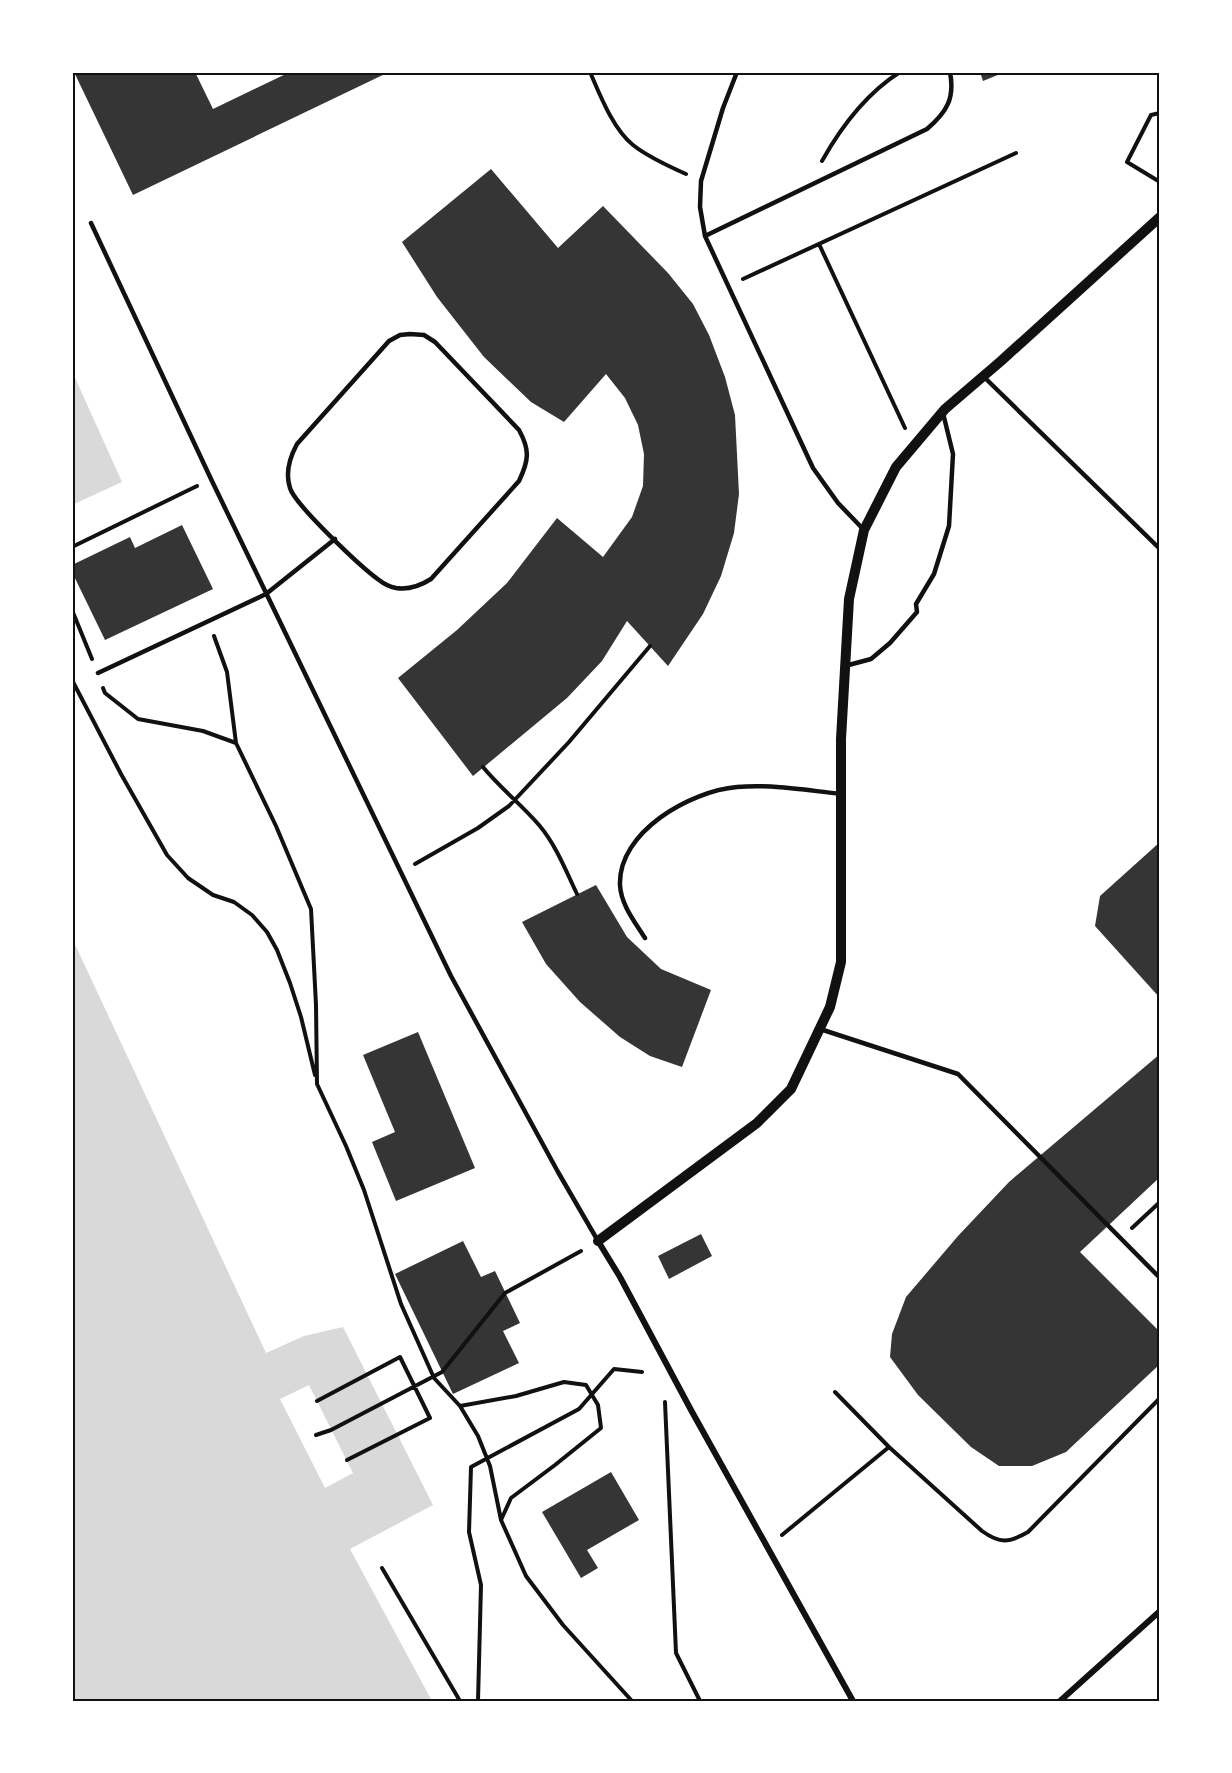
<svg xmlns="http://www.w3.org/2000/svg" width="1232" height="1773" viewBox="0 0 1232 1773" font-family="Jost,sans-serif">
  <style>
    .water { fill: #d9d9d9 }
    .pier { fill: #fff }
    .building { fill: #353535 }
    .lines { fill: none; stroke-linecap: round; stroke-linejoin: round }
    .path { stroke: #111; stroke-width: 4 }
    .service { stroke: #111; stroke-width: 4.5 }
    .minor { stroke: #111; stroke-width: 6 }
    .tertiary { stroke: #111; stroke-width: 10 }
    .neatline { fill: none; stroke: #111; stroke-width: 2 }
  </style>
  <rect width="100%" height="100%" fill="#fff"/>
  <path class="water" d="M72,371l50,111 -50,23z
    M72,938l194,415 38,-17 39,-9 90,178 -83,44 82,152h-360z"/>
  <path class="pier" d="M309,1385l44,88 -28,15 -45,-89z"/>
  <path class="building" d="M74,72h121l18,37 77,-37h99l-256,123z
    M980,72h25l-22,9z
    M491,169l67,79 45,-42 65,67 25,31 16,31 16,42 10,38 4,79 -5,39 -13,43 -18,38 -35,52 -41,-45 -25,40 -35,37 -94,78 -75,-98 59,-48 50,-47 50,-65 46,39 29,-40 11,-31 1,-32 -6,-29 -13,-27 -19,-24 -42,48 -33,-20 -47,-45 -47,-60 -35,-55z
    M182,525l31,64 -108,51 -33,-68v-7l58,-28 5,11z
    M1160,842v156l-65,-72 5,-30z
    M596,885l31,52 34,32 50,21 -29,77 -32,-11 -30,-19 -40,-35 -34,-38 -24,-42z
    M418,1032l57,136 -79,33 -24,-59 23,-10 -32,-77z
    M1160,1054v123l-80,75 80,80v32l-94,88 -34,14h-33l-28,-19 -53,-52 -28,-38 2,-23 14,-37 52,-61 51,-54z
    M701,1234l11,22 -43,23 -11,-23z
    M463,1241l18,36 14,-6 25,52 -17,8 16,32 -66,31 -58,-120z
    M611,1472l28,48 -52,30 11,18 -17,10 -39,-66z"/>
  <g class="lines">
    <path class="path" d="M590,72c10,23 23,57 43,73 15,12 35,21 53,29
      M1160,113l-9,2 -24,47 33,20
      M822,161c19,-34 45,-68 78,-89
      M819,244l86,184
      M743,279l273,-126
      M72,547l125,-61
      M72,610l20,49
      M214,636l13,36 9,71
      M72,680l49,94 46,81 21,23 25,17 21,7 18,13 15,17 10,18 13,33 11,34 14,58
      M103,688l2,5 33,26 65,12 33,12 40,83 35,83 5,96 1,79 29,62 18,44 37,114 33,74 26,28 18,30 12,30 11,54 25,56 37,49 69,76
      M483,767c17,21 38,37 56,58 17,20 27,46 38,69
      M415,864l63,-36 31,-22 60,-64 81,-96
      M1132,1228l28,-26
      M835,1392l54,55
      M317,1401l83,-44 30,61 -83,42
      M665,1402l11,251 24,48
      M460,1406l56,-10 48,-14 22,3 12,20 3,23 -46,37 -44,33 -10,22
      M316,1435l15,-5 111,-58 63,-79 76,-42
      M782,1535l107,-88 93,84c18,13 27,12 46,1l132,-134
      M382,1568l78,133
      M478,1701l3,-116 -12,-53 2,-65 108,-58 35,-40 28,3"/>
    <path class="service" d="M737,72l-14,36 -22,73 -1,26 5,29 108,232 25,35 26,27
      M91,223l120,256 240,497 107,196 40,69
      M705,236l222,-107c20,-17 28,-31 23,-57
      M410,334l14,1 11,7 84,88c11,20 10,30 0,51l-88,98c-11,7 -22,11 -35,9 -5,-1 -12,-4 -17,-8 -17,-12 -84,-75 -89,-92 -5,-15 0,-31 7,-44l92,-103 11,-6z
      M984,377l176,172
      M845,666l26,-7 19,-16 27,-31 -1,-8 18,-30 15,-48 4,-72 -10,-41
      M98,673l168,-79 69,-55
      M645,938c-10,-16 -24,-33 -25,-53 -2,-53 70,-94 117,-98 34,-3 70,3 104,7
      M820,1029l138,45 202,204"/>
    <path class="minor" d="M598,1241l22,36 71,133 162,291
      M1060,1701l100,-90"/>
    <path class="tertiary" d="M598,1241l159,-118 34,-34 39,-82 11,-45v-223l8,-140 15,-69 32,-63 49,-58 56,-48 159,-144"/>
  </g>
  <rect width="1232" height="1773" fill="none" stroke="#ffffff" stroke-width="147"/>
  <rect x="74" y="74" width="1084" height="1626" class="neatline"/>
</svg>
